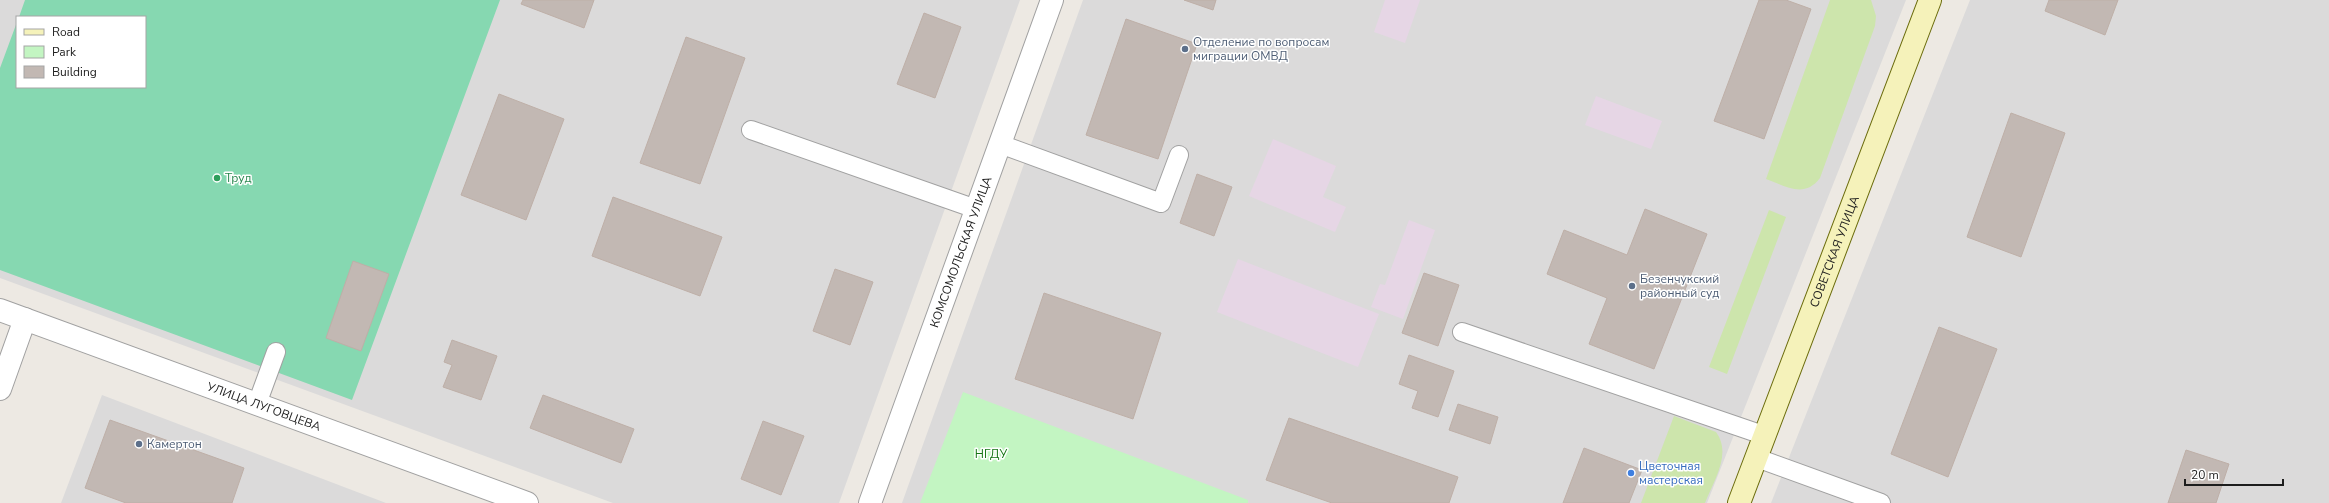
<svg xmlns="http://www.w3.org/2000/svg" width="2329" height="503" viewBox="0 0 2329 503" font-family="'Nunito Sans',sans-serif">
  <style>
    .residential { fill: #dbdada; fill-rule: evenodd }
    .industrial { fill: #e6d6e5 }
    .grass { fill: #cde5ac }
    .park { fill: #c3f5c2 }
    .pitch { fill: #86d8b1 }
    .building { fill: #c2b8b3; stroke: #beafa7 }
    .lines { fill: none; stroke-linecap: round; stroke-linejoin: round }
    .lane-casing { stroke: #a1a1a1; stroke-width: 20 }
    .street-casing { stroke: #a1a1a1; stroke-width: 24 }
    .secondary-casing { stroke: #6b6c0c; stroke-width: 24 }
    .lane { stroke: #fff; stroke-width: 18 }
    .street { stroke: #fff; stroke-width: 22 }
    .secondary { stroke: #f5f2ba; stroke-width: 22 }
    .service-dot { fill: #5c6f8a; stroke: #fff; stroke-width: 1.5 }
    .leisure-dot { fill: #2e9e5b; stroke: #fff; stroke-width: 1.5 }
    .shop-dot { fill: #3f7fe0; stroke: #fff; stroke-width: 1.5 }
    .labels { text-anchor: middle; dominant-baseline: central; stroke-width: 3; stroke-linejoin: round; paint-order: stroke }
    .service-label { font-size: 12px; fill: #4e5e75; stroke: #fff; text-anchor: start }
    .leisure-label { font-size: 12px; fill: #27864d; stroke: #fff; text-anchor: start }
    .street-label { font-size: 12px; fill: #1d1d1d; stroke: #fff }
    .park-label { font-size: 12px; fill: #137412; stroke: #fff }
    .shop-label { font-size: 12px; fill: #366cbe; stroke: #fff; text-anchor: start }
  </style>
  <rect width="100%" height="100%" fill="#ede9e3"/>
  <path class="residential" d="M0,0h1020l-181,503h-226l-613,-225zM17,17h128v70h-128z
    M1083,0h823l-199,503h-805z
    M1970,0h359v503h-558z
    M102,395l284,108h-325z"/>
  <path class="industrial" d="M1385,0h35l-15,43 -31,-11z
    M1596,96l66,25 -11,28 -66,-24z
    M1273,139l63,27 -13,31 23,10 -11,25 -86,-36z
    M1409,220l26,10 -32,89 -32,-12 9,-23 5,1z
    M1238,259l141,55 -21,53 -141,-55z"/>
  <path class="grass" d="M1830,0h41l5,16 -1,10 -55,152c-16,21 -34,8 -54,1z
    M1769,210l17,7 -59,157 -18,-7z
    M1674,416l42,16c16,22 -2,48 -11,71h-64z"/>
  <path class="park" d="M963,392l285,108v3h-328z"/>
  <path class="pitch" d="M25,0h475l-148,400 -352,-130v-202l17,-46v65h128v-70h-126z"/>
  <path class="building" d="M523,0h71l-10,28 -63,-24z
    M1184,0h32l-3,10z
    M1759,0h27l25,9 -47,130 -50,-18z
    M2049,0h69l-13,35 -60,-24z
    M924,13l37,14 -26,71 -38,-14z
    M1126,19l71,25 -39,115 -72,-24z
    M686,37l59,21 -45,126 -60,-21z
    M499,94l65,25 -38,101 -65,-25z
    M2011,113l54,20 -44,124 -54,-20z
    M1197,174l35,13 -18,49 -34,-13z
    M613,197l109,40 -22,59 -108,-40z
    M1645,209l62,25 -53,135 -65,-25 18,-46 -60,-24 17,-44 63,25z
    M353,261l36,13 -28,77 -35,-13z
    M835,269l38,13 -23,63 -37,-14z
    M1424,273l35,12 -21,61 -36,-13z
    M1044,293l117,40 -28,86 -118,-40z
    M1939,327l58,22 -49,128 -57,-23z
    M452,340l45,16 -16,44 -38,-13 9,-22 -8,-3z
    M1409,355l45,16 -16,46 -26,-9 6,-17 -19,-7z
    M543,395l91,34 -13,34 -91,-35z
    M1458,404l40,13 -8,27 -41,-14z
    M1289,418l169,59 -9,26h-117l-66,-23z
    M110,420l134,48 -12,35h-106l-41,-15z
    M763,421l41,15 -23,59 -40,-16z
    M1584,448l58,22 -13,33h-66z
    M2186,450l43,14 -13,39h-48z"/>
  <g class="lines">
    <defs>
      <path id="lane" d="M751,130l225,79
        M1000,144l161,59 18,-48
        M1462,332l304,104
        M257,404l19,-52
        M1757,458l124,45"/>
      <g id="street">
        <path id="s1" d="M0,310l527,193"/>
        <path d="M0,389l25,-70"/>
        <path id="s2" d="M870,503l182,-503"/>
      </g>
      <g id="secondary">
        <path id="s3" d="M1739,503l191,-503"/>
      </g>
    </defs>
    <use href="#lane" class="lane-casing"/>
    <use href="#street" class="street-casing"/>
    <use href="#secondary" class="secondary-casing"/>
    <use href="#lane" class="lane"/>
    <use href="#street" class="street"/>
    <use href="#secondary" class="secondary"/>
  </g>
  <g class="service-dot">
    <circle cx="1185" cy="49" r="4"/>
    <circle cx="1632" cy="286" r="4"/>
    <circle cx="139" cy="444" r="4"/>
  </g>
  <circle class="leisure-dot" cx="217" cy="178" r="4"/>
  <circle class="shop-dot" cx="1631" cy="473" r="4"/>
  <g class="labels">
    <g class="service-label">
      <text x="1193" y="42">Отделение по вопросам<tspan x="1193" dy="14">миграции ОМВД</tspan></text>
      <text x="1640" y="279">Безенчукский<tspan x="1640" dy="14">районный суд</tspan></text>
      <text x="147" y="444">Камертон</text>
    </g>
    <g class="leisure-label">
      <text x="225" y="178">Труд</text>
    </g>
    <g class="street-label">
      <text stroke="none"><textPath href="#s2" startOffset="267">КОМСОМОЛЬСКАЯ УЛИЦА</textPath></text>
      <text stroke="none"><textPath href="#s3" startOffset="269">СОВЕТСКАЯ УЛИЦА</textPath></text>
      <text stroke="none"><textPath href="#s1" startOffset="281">УЛИЦА ЛУГОВЦЕВА</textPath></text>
    </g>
    <g class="park-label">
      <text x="991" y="454">НГДУ</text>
    </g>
    <g class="shop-label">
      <text x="1639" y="466">Цветочная<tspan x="1639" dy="14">мастерская</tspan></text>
    </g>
  </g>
  <rect x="16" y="16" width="130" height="72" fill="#ffffff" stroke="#a5a5a5"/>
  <rect x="24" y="29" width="20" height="6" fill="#f5f2ba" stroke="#a5a5a5"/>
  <text x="52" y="36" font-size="12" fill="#1d1d1d">Road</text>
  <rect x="24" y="46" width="20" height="12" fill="#c3f5c2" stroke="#a5a5a5"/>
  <text x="52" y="56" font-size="12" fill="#1d1d1d">Park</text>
  <rect x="24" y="66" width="20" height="12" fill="#c2b8b3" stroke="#a5a5a5"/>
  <text x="52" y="76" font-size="12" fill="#1d1d1d">Building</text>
  <path d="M2185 479v6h98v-6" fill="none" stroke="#1d1d1d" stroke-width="2"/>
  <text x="2191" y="479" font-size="12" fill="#1d1d1d" stroke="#ffffff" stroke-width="3" paint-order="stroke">20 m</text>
</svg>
